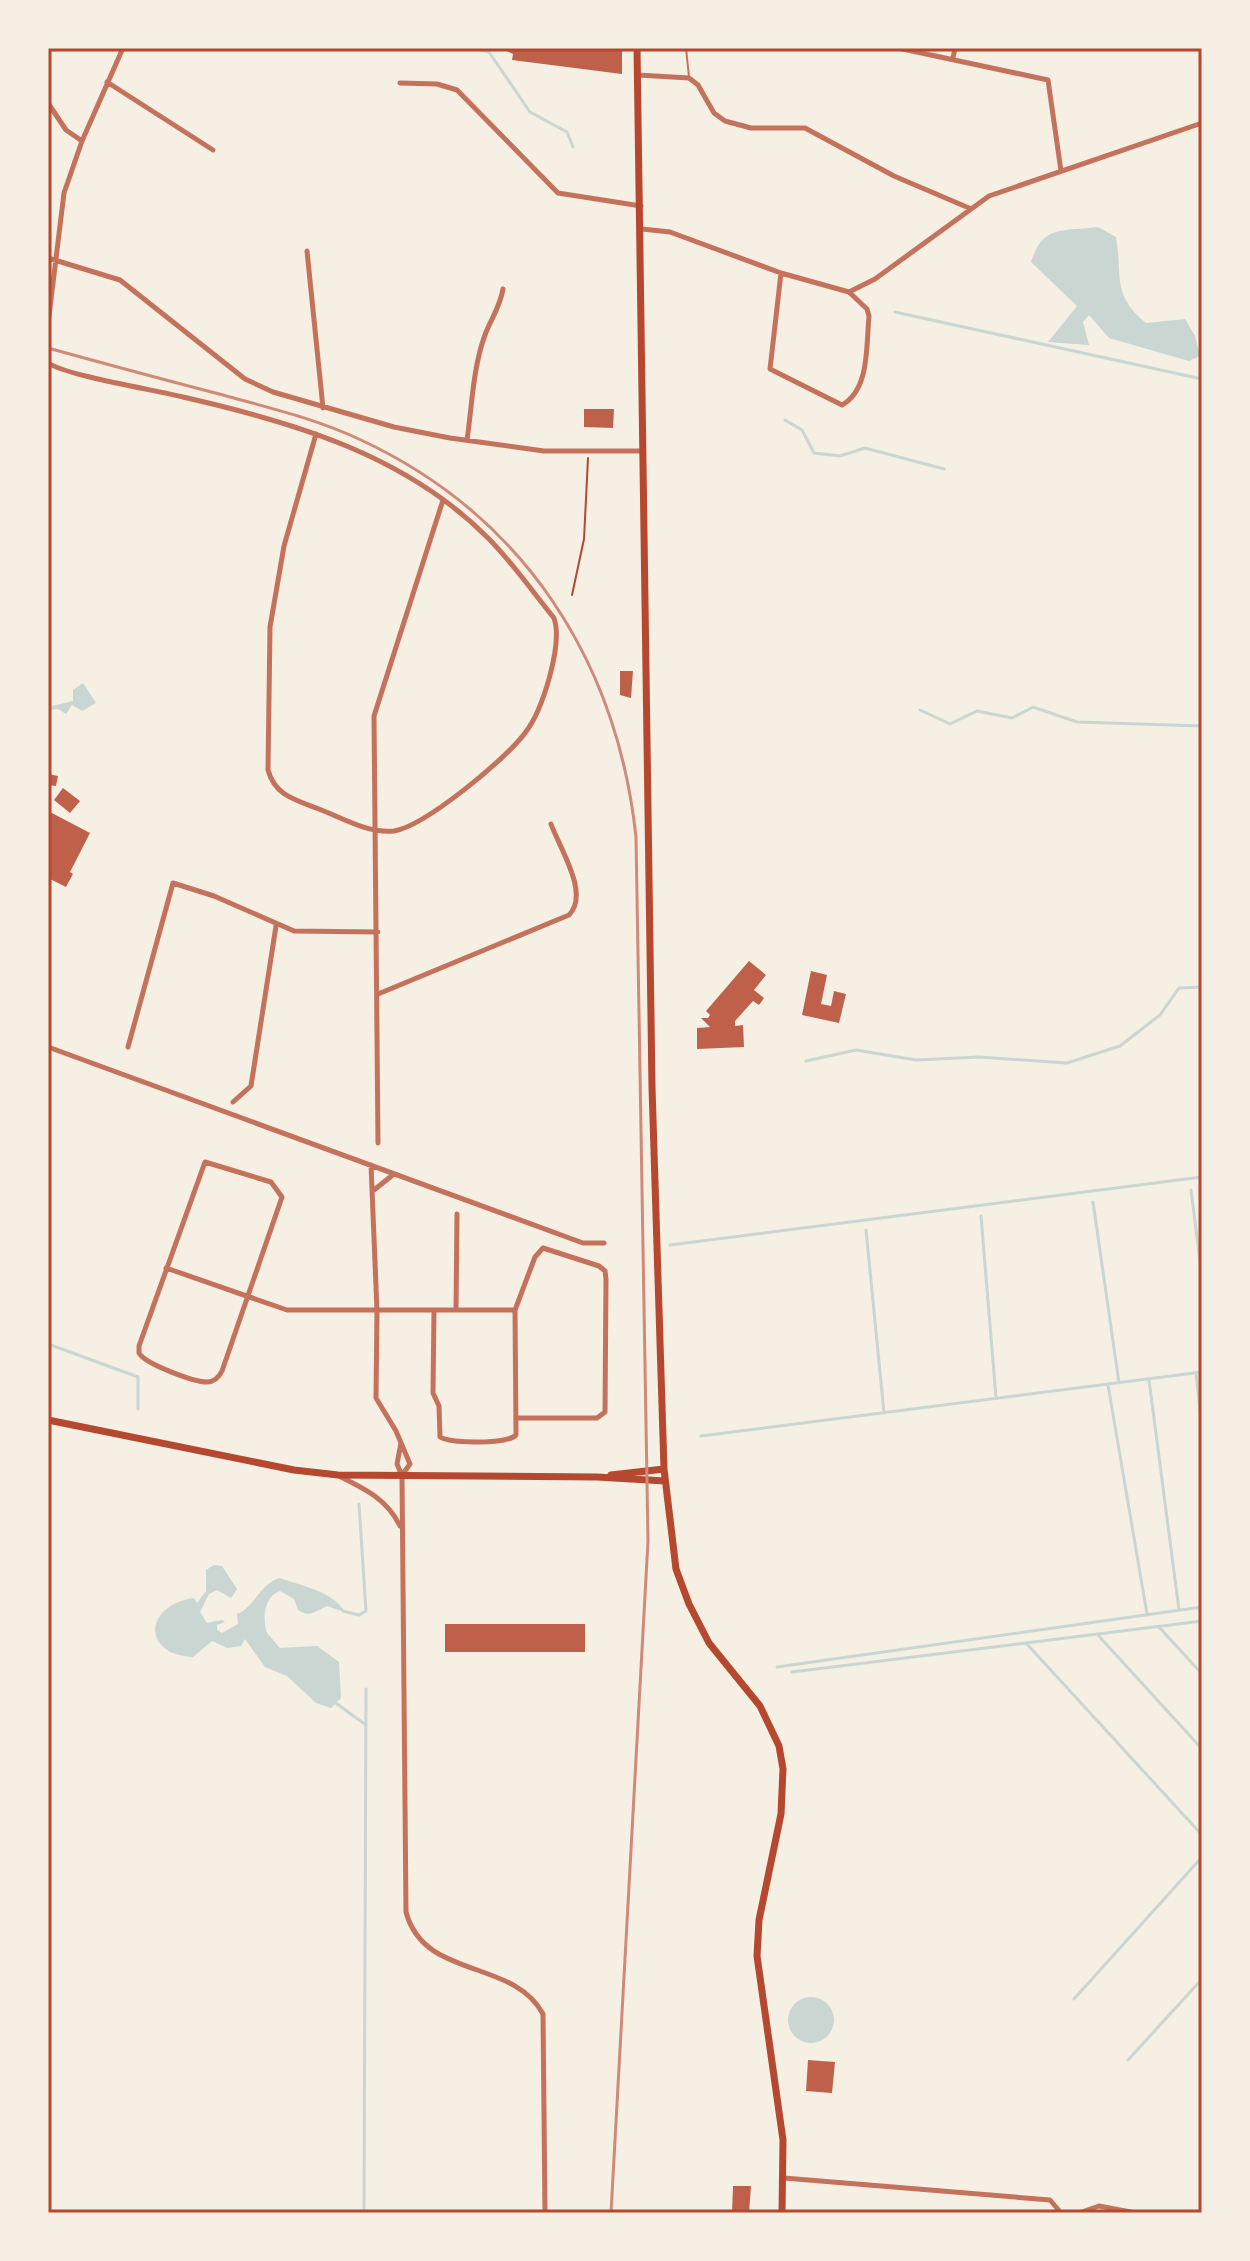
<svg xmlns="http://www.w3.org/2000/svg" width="1250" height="2261" viewBox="0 0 1250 2261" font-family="'Sofia Sans Condensed',sans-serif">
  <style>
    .water { fill: #c9d6d2 }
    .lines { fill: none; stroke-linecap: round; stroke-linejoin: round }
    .stream { stroke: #c9d6d2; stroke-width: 3 }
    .building { fill: #bf614a }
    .path { stroke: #b5482f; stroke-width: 2 }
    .service { stroke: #c5725c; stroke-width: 2 }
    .minor { stroke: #c5725c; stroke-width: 5 }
    .secondary { stroke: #b5482f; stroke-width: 7 }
    .rail { stroke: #cf8b77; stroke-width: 3 }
    .neatline { fill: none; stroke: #b5482f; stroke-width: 3 }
  </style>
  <rect width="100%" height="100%" fill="#f6efe4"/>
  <path class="water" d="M1098,227l18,10c7,40 -5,57 30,86l39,-4 10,17 5,20 -11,5 -80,-23 -20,-23 -6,7 6,23 -41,-3 29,-36 -46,-44c12,-39 34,-30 67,-35z
    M83,683l13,20 -14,8 -10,-6 -6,9 -8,-5 -10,1v-3l25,-6v-11z
    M214,1565l8,1 15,23 -6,9 -14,-8 -8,4 -9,18 7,11 15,-3 3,2 -8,3v5l5,3 16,-9 -1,-10c18,-7 21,-28 42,-36 20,7 54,13 66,34l-18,-6c-11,5 -17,12 -29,4l-4,-11 -14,-8c-16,5 -18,28 -13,42l13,15 37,-2 22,16 2,36 -10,10 -15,-5 -29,-27 -22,-9 -20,-28 -4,7 -14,2 -15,-7 -19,16c-53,-3 -48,-52 1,-59l3,5 9,-12v-21z
    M788 2020a23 23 0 1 1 46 0a23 23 0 1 1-46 0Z"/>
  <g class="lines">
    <path class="stream" d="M475,48l14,4 41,60 37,20 6,15
      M895,312l307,67
      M785,420l17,10 12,23 26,3 25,-8 79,21
      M920,710l30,14 27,-13 35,7 21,-11 44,15 125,4
      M806,1061l50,-11 60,10 63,-3 88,6 53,-17 40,-31 19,-27 23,-1
      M1191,1190l11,87
      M1093,1202l26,181
      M981,1216l15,182
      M866,1230l18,183
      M670,1245l532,-68
      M48,1344l90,33v32
      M1196,1373l6,56
      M1149,1380l30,230
      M1108,1385l39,229
      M701,1436l501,-64
      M343,1611l16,4 7,-4 -7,-107
      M1159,1627l43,47
      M1097,1634l105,115
      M1026,1643l176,192
      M777,1667l425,-60
      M792,1672l410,-51
      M333,1701l33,24
      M1074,1999l128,-142
      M1128,2060l74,-81
      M364,2213l2,-524"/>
  </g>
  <path class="building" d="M500,48h122v26l-110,-14 1,-6z
    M584,409h30l-1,19 -29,-1z
    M620,671h13l-2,27 -11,-3z
    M48,774l10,2 -2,10 -8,-1z
    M63,788l17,13 -10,12 -16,-13z
    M48,811l42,22 -20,39 3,2 -7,13 -18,-9z
    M749,961l17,14 -12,15 10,8 -5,7 -6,-4 -18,20v5l8,-1 1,22 -47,2v-21l13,-1 -9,-9h7l2,-3 -4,-4z
    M811,971l16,4 -6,29 10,2 3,-15 12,3 -7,29 -37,-8z
    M445,1624h140v28h-140z
    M808,2060l27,2 -3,31 -26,-2z
    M733,2186h18l-2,27h-17z"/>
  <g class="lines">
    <path class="path" d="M572,595l12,-56 4,-81"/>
    <path class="service" d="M686,48l3,29"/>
    <path class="minor" d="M898,48l150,32 13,91
      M953,58l2,-10
      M638,75l51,3 9,7 16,28 11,8 26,7h54l89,48 75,32
      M107,82l106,68
      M400,83l37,1 20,6 101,103 83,13
      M48,103l18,27 16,11
      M642,229l28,3 111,41 68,19 26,-13 114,-83 213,-73
      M307,251l16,157
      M48,258l72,22 125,99 28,13 121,35 56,11 94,13h99
      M781,273l-11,96 72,36c28,-16 24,-59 27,-89l-2,-7 -18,-17
      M48,324l16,-131 18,-52 41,-93
      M48,363c20,13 107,27 135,34 110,25 223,58 305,141 24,24 44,53 66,80 9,26 -11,92 -29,115 -19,26 -100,93 -131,98 -25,3 -52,-13 -75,-22 -23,-9 -44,-13 -51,-39l2,-143 14,-81 32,-112
      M467,440c5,-34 6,-73 18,-105 6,-16 15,-28 18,-46
      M378,994l191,-79c21,-21 -9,-66 -18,-91
      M48,1047l535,196h21
      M128,1047l45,-164 41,13 80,35 84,1
      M233,1102l18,-16 25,-160
      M378,1143l-4,-427 69,-216
      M205,1162l66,20 11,15 -60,174c-3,6 -7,11 -15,11 -13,0 -62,-18 -68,-29v-7z
      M371,1165l6,146 -1,87 20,33 14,33 -8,11
      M374,1190l20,-16
      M166,1268l121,42h228l20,-53 8,-9 56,18 6,5 1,8 -1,133 -8,6h-80
      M434,1310l-1,83 6,13 1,31c11,7 68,7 76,-2l-1,-125
      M456,1310l1,-96
      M401,1443l-4,21 5,12 4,436c18,68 107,46 137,102l2,199
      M339,1476c26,13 48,23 61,50
      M784,2178l266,22 11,13
      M1079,2213l20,-7 37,7"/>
    <path class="secondary" d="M637,48l15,1039 12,382 12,100 13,35 20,39 51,63 19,40 4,23 -2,45 -22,106 -2,36 26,184 -1,73
      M48,1420l246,50 44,5 259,2 68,4
      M611,1475l53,-6"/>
    <path class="rail" d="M48,348c58,16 117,32 175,47 47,13 94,24 138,45 163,76 256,221 275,397l12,704 -37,672"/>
  </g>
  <rect width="1250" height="2261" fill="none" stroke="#f6efe4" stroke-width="100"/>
  <rect x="50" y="50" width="1150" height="2161" class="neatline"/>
</svg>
